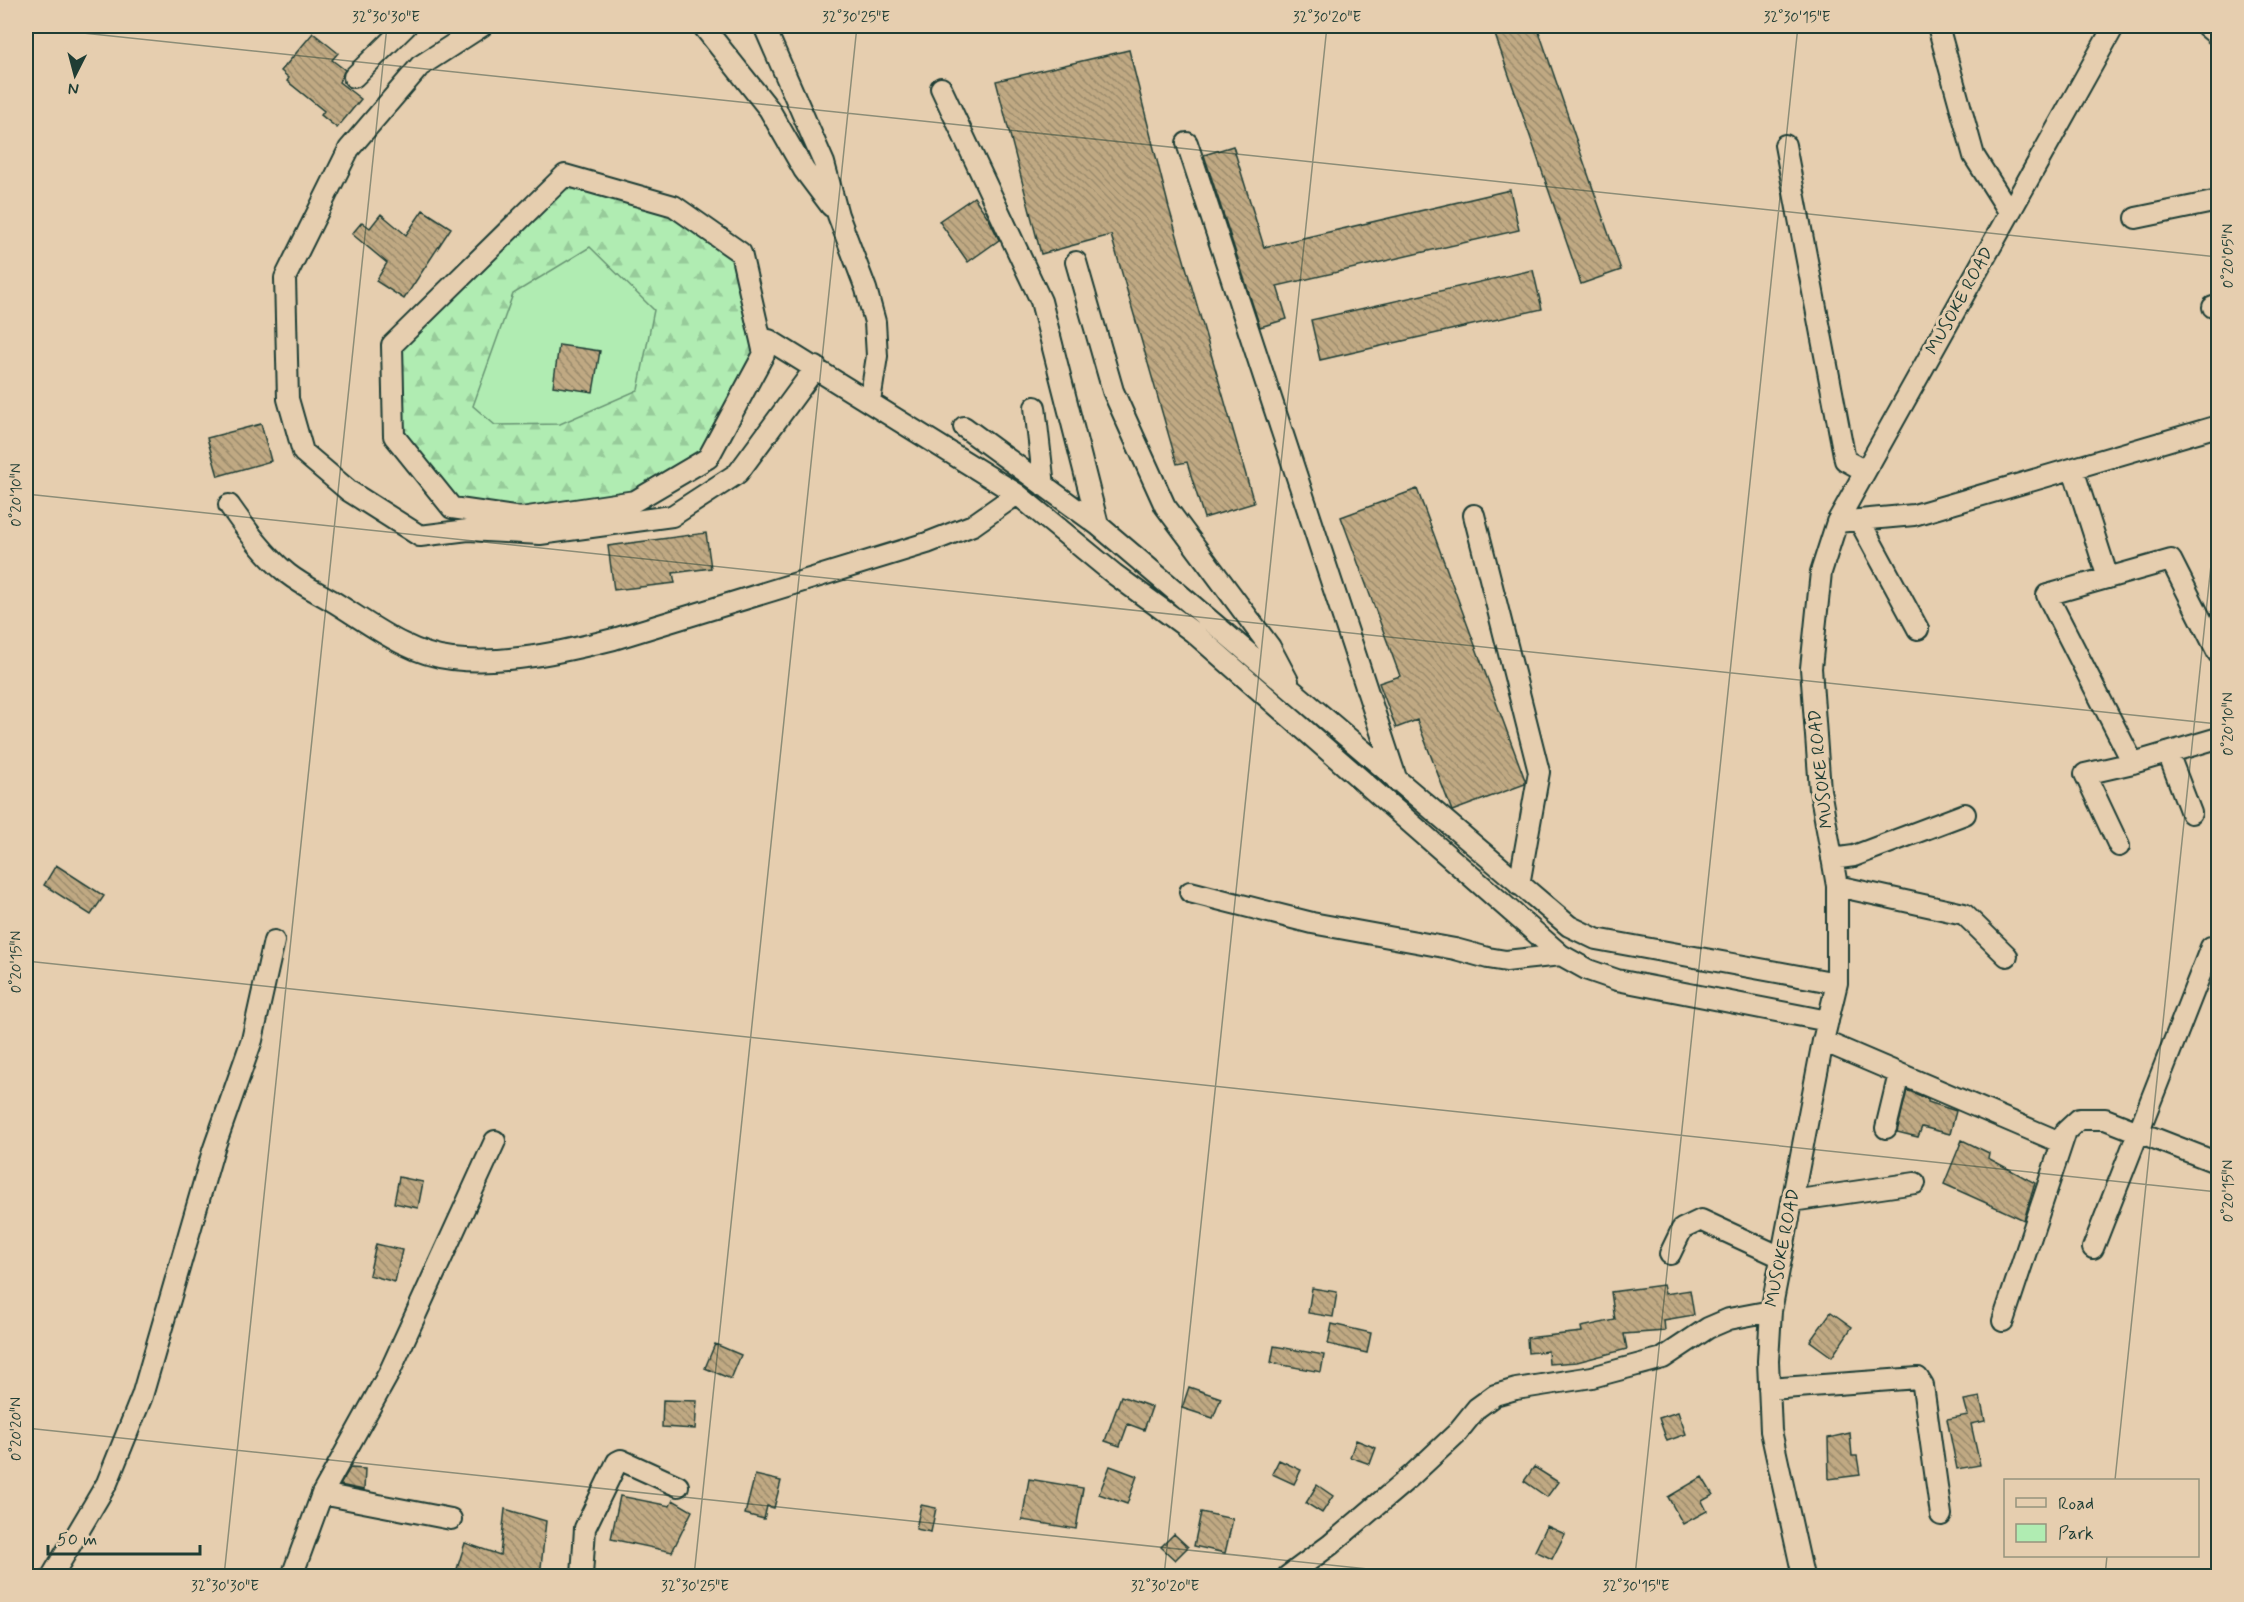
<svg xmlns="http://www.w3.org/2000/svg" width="2244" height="1602" viewBox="0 0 2244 1602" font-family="Mynerve,sans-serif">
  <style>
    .forest { fill: url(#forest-firs); stroke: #689473; stroke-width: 1.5 }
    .green { fill: #b0ecb2; stroke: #689473; stroke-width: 1.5 }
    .building { fill: url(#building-back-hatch); stroke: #1f3d34; stroke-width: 1.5 }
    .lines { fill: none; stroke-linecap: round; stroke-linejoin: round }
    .minor-casing { stroke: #1f3d34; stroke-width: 24 }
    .minor { stroke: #e6ceaf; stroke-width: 20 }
    .ticks { fill: none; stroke: #1f3d34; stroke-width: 1.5; stroke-opacity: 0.45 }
    .labels { text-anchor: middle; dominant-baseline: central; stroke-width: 6; stroke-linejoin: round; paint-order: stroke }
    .street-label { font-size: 18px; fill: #1f3d34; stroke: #e6ceaf }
    .neatline { fill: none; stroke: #1f3d34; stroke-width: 2 }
    .ticks-label { font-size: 15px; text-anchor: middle; fill: #1f3d34 }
  </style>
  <defs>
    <pattern id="forest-firs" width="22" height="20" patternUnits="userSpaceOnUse" patternTransform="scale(1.5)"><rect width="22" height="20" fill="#b0ecb2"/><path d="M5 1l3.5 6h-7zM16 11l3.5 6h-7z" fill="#97cb9a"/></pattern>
    <pattern id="building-back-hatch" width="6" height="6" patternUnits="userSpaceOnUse" patternTransform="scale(1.5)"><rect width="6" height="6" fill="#c0a983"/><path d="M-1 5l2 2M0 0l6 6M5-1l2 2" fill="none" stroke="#9b8b6c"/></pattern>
  </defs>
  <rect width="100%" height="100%" fill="#e6ceaf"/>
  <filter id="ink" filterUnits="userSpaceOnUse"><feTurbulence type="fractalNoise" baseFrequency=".0167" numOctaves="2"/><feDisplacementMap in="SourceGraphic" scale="12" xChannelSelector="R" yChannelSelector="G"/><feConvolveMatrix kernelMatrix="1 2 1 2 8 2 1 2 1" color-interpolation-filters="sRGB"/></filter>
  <g filter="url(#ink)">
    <path class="forest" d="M565,175l109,31 67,47 23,101 -56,104 -73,43 -114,17 -69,-10 -58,-72 -2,-91z"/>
    <path class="green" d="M590,247l64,63 -16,80 -78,34 -65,1 -22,-19 40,-112z"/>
    <path class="building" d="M1492,26h45l84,244 -40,14z
      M313,33l25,20 -6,7 13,10 -6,12 22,17 -24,29 -16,-13 3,-4 -37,-30 2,-3 -8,-7z
      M1129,50l40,158 85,295 -50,15 -17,-56 -10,2 -66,-229 -70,19 -45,-173z
      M1233,146l31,101 246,-57 9,40 -242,56 10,33 -27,8 -56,-172z
      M974,197l15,22 10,21 -31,22 -29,-41z
      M423,210l28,18 -47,71 -28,-18 11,-18 -35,-29 10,-12 8,6 11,-14 25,21z
      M1533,270l9,39 -222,51 -9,-40z
      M559,345l41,6 -7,41 -40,-6z
      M261,424l10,37 -53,15 -11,-38z
      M1417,489l108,291v4l-73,27 -35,-91 -21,8 -17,-45 21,-7 -59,-159z
      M706,533l5,35 -38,5 2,10 -61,7 -6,-44z
      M56,865l48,31 -13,19 -47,-30z
      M1907,1090l21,9v3l28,9 -6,23 -28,-7 -4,10 -21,-5z
      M1962,1140l27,13 -1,5 47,25 -11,37 -80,-36z
      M399,1177l24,5 -5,26 -24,-5z
      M376,1244l26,6 -7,32 -26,-7z
      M1663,1285l2,9 25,-4 4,25 -30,5 1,11 -41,3 3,15 -50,13 -28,2 -1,-13 -20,2 -1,-15 55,-6 -1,-5 34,-7 -4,-28z
      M1312,1288l25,4 -4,25 -25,-4z
      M1831,1312l21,15 -20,30 -22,-16z
      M1332,1324l39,9 -4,20 -39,-9z
      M715,1344l26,11 -10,24 -26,-11z
      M1274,1346l50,9 -3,17 -50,-9z
      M1189,1387l32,11 -8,20 -31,-10z
      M1121,1396l31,11 -8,23 -16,-6 -8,22 -15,-5z
      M1980,1397l5,24 -14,3 9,41 -23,4 -10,-50 21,-4 -4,-15z
      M663,1400l34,1 -2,28 -33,-2z
      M1678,1412l8,22 -19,7 -8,-23z
      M1850,1433l2,23h5l3,19 -31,4 -1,-41z
      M1356,1440l20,8 -6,16 -20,-7z
      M1279,1460l22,10 -7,14 -22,-10z
      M1110,1466l27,10 -10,28 -28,-10z
      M1534,1467l24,15 -11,15 -23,-16z
      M350,1468l15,1 -1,21 -24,-5z
      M755,1475l26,6 -7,27 -7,-2 -3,13 -19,-5z
      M1702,1477l11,18 -11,6 5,10 -24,13 -15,-27z
      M1029,1479l54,9 -7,41 -54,-9z
      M1317,1485l16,11 -11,17 -16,-10z
      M620,1496l50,10 3,-6 19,11 -20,41 -61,-13z
      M921,1505l15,3 -5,24 -15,-3z
      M505,1509l41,12 -6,55h-61l-22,-7 8,-26 35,12z
      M1201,1512l32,7 -8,34 -31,-7z
      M1547,1526l18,8 -13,25 -17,-8z
      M1174,1534l14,13 -13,13 -14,-13z"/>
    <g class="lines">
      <defs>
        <path id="minor" d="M482,26l-62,40 -71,83 -64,129 3,121 15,53 46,39 71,45 48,-6 72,4 132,-18 66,-43 78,-106
          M703,26l66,83 35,61 27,36
          M764,26l60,137 14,52 28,74 9,33 2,34 -7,45
          M1938,26l36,130 36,57
          M2206,26l12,10
          M354,77l52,-51
          M941,88l100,213 57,224
          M1187,143l210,638
          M1785,145l60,315 20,11
          M565,175l109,31 67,47 23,101 -56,104 -73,43 -114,17 -69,-10 -58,-72 -2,-91z
          M2136,218l82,-17
          M1076,262l37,129 52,115 105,141 18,34
          M2213,307l5,-1
          M769,340l248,154 97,80 79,58 368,323 27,15 29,10 211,41
          M1035,407l9,79
          M964,427l134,98 471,401 27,13 241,44
          M2073,469l35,109
          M229,505c17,24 35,50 59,69 14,11 31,19 46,28 36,22 75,53 118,57 53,6 110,-7 162,-20l313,-96 46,-18 44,-31
          M1474,515l65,257 -20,113
          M1859,520l59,109
          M1837,522l77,-7 304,-89
          M2168,753l23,60
          M2133,763l-86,-168 124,-35 47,93
          M2119,846l-34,-72 48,-11 85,-25
          M1832,859l22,-3 111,-42
          M1837,886l127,28 43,42
          M1190,892l122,31 143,26 33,9 18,3 55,-6
          M1823,1041l239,102
          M1886,1128l13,-54
          M1792,1201l123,-18
          M2093,1248l118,-301
          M1670,1254l12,-25 19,-9 80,37
          M2003,1321l63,-190 13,-12h26l113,44
          M1769,1389l149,-11 5,8 18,129
          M322,1494l129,25
          M52,1576l55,-93 35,-87 71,-245 39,-111 22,-99
          M292,1576l30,-82 67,-121 106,-232
          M582,1576l3,-48 32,-66 4,-2 57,26
          M1288,1576l42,-31 80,-68 46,-43 21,-26 18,-13 21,-6 76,-12 71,-19 45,-30 21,-9 42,-8
          M1803,1576l-32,-145 -3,-70 3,-50 52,-270 14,-58v-97l-17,-96 -9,-122 10,-96 16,-50 277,-496"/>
      </defs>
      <use href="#minor" class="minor-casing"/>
      <use href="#minor" class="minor"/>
    </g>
  </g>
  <path class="ticks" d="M26,27l2192,230M26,494l2192,230M26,961l2192,231M26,1428l1409,148M2115,1480l103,-982M224,1576l163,-1550M694,1576l163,-1550M1164,1576l163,-1550M1635,1576l163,-1550M2105,1576l2,-20"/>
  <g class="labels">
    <g class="street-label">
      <text transform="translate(1960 301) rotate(-61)">MUSOKE ROAD</text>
      <text transform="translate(1821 769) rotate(-96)">MUSOKE ROAD</text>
      <text transform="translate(1783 1248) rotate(-79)">MUSOKE ROAD</text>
    </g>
  </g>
  <rect width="2244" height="1602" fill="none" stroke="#e6ceaf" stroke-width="66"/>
  <rect x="2004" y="1479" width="195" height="78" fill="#e6ceaf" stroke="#96947e" stroke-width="1.5"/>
  <rect x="2016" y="1498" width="30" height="9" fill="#e6ceaf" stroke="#96947e" stroke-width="1.5"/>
  <text x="2058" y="1509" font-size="18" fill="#1f3d34">Road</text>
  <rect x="2016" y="1524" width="30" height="18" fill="#b0ecb2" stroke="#96947e" stroke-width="1.5"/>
  <text x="2058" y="1539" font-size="18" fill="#1f3d34">Park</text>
  <g transform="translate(75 75) rotate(186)" stroke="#e6ceaf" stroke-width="4.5" paint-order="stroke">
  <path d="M0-4.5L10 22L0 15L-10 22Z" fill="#1f3d34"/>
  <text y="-9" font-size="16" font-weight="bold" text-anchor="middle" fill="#1f3d34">N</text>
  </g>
  <path d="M48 1545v9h152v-9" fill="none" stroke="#1f3d34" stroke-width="3"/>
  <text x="57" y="1545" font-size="18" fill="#1f3d34" stroke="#e6ceaf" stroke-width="4.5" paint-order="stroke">50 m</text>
  <rect x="33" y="33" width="2178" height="1536" class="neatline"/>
  <g class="ticks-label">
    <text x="386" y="22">32°30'30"E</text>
    <text x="856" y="22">32°30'25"E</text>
    <text x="1327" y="22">32°30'20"E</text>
    <text x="1797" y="22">32°30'15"E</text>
    <text transform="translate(2228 256) rotate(-90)" y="5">0°20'05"N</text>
    <text transform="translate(16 495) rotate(-90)" y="5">0°20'10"N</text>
    <text transform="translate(2228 724) rotate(-90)" y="5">0°20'10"N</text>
    <text transform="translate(16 962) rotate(-90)" y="5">0°20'15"N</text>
    <text transform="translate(2228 1191) rotate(-90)" y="5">0°20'15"N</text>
    <text transform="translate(16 1429) rotate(-90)" y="5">0°20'20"N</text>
    <text x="225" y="1591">32°30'30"E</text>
    <text x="695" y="1591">32°30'25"E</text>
    <text x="1165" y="1591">32°30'20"E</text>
    <text x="1636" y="1591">32°30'15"E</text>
  </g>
</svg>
